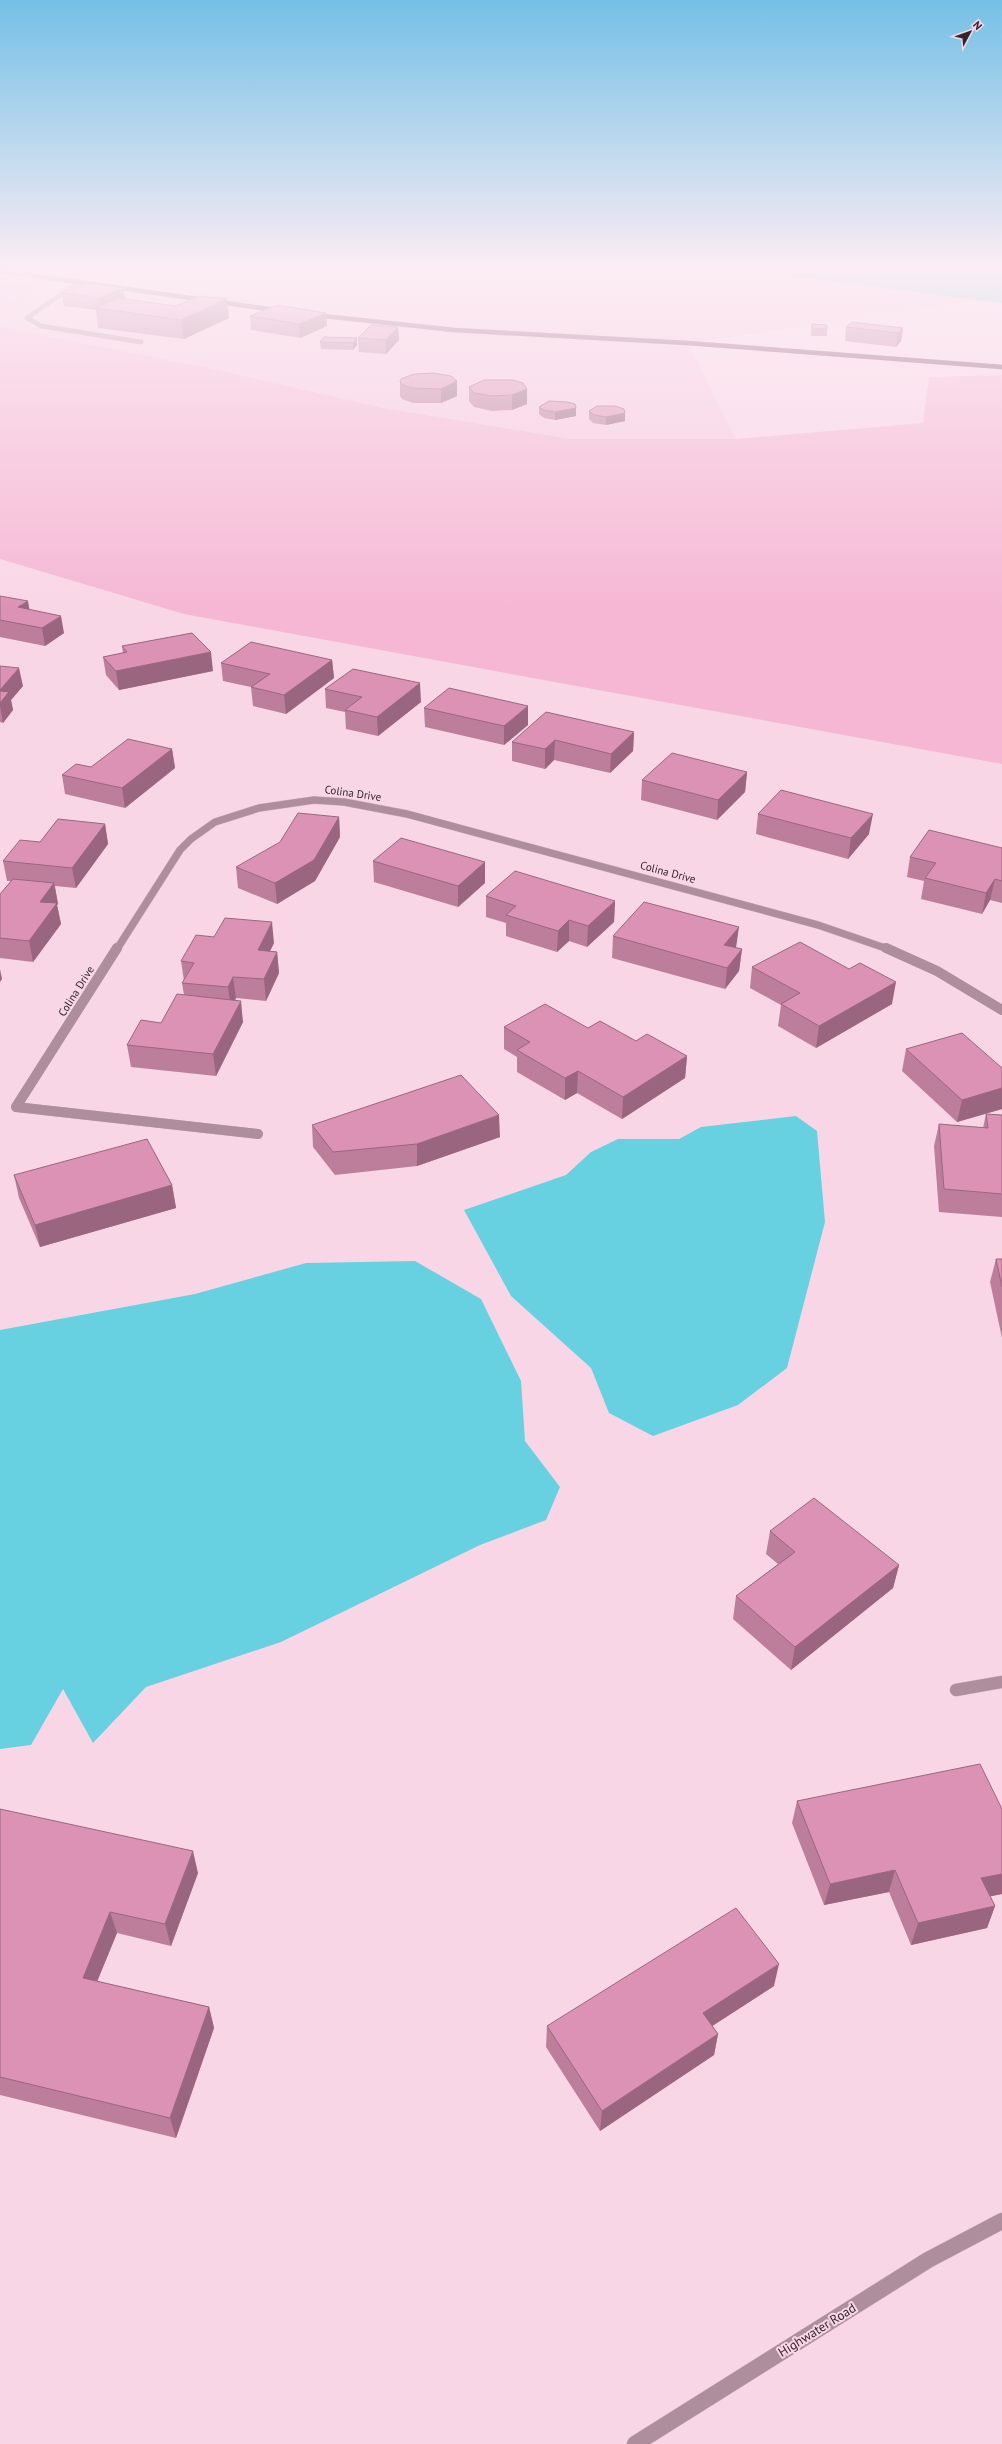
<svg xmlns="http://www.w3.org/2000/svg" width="1002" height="2444" viewBox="0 0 1002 2444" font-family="'PT Sans',sans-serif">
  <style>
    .built { fill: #f6cade }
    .green { fill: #f5b7d4 }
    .water { fill: #67d1e2 }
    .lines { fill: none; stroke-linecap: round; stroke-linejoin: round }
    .minor-far4-casing { stroke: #d1b3c1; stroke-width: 5 }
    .minor-far3-casing { stroke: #d1b3c1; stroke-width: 8 }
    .minor-far2-casing { stroke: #d1b3c1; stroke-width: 10 }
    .minor-far1-casing { stroke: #d1b3c1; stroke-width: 13 }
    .minor-casing { stroke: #d1b3c1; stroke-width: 17 }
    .major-casing { stroke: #d1b3c1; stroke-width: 5 }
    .path { stroke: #af94a0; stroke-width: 1; stroke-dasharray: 1 1; stroke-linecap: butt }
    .minor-far4 { stroke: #ae8d9c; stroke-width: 4.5 }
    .minor-far3 { stroke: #ae8d9c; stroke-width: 7 }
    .minor-far2 { stroke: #ae8d9c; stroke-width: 10 }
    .minor-far1 { stroke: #ae8d9c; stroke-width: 12 }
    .minor { stroke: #ae8d9c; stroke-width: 16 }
    .major { stroke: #7f4763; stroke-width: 4.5 }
    .wall { fill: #bd7e9c }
    .shaded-wall { fill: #9a667f }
    .building { fill: #dc92b5; stroke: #9a667f }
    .labels { text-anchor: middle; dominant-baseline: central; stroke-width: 4; stroke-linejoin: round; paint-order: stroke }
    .street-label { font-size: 11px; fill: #32252b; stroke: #f9d6e6 }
    .near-street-label { font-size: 13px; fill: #32252b; stroke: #f9d6e6 }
  </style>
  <rect width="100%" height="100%" fill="#f9d6e6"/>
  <path class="built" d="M133,266h571l281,34 -297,43 48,96h-165l-187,-31 -180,-41 -204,-40v-25l18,4 27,-28z"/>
  <path class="green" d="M0,266h133l-88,12 -27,28 -18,-4z
    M0,327l204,40 180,41 187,31h165l187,-16 6,-46 73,-2v389l-818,-150 -184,-55z"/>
  <path class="water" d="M704,266h298v37l-286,-36z
    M796,1116l21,15 8,91 -38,146 -49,37 -85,31 -44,-23 -18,-45 -80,-72 -47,-86 102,-35 25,-23 27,-13h61l22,-12z
    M415,1261l66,38 40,82 4,60 35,46 -14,33 -66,25 -199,97 -135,45 -53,56 -30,-54 -32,56 -31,4v-419l195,-36 111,-31z"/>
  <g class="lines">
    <defs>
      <path id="minor-far4" d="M79,282l-52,36 14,8 100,16"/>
      <path id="minor-far3" d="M117,949l63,-99 11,-11 24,-17 44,-14 55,-8 30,2 63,12 411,111 70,24"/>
      <path id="minor-far2" d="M117,948l-101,159 242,27
        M886,948l51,23 65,39"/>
      <path id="minor-far1" d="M956,1690l46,-8"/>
      <path id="minor" d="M635,2444l293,-184 74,-39"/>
      <path id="major" d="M0,271l282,40
        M314,315l140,15 233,13 315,24"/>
    </defs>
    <use href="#minor-far4" class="minor-far4-casing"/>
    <use href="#minor-far3" class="minor-far3-casing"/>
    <use href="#minor-far2" class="minor-far2-casing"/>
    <use href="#minor-far1" class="minor-far1-casing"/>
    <use href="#minor" class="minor-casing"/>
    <use href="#major" class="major-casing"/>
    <path class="path" d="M996,289l6,1"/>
    <use href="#minor-far4" class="minor-far4"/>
    <use href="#minor-far3" class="minor-far3"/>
    <use href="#minor-far2" class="minor-far2"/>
    <use href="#minor-far1" class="minor-far1"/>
    <use href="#minor" class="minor"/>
    <use href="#major" class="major"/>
  </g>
  <path class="wall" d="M62,293l63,6 104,19 -45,21 -86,-11 -2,-18 -32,-4z
    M326,313l1,13 -27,12 -49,-8 -1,-14z
    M812,324l15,5v7h-16z
    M398,327l1,13 -13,14 -27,-2 -1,-14z
    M846,327l57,1 -2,13 -5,6 -51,-6z
    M357,338v7l-4,5 -32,-1 -1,-7z
    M484,380l43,24 -15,6 -20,1 -18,-4 -5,-6v-14z
    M400,381h57v15l-16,7h-28l-11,-4 -2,-3z
    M539,407l37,1v8l-21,4 -11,-2 -5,-4z
    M589,411l36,10 -19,4 -13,-2 -4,-4z
    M0,596l29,13 35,24 -19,13 -45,-9z
    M122,646l91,25 -94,19 -13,-15 -3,-18 20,-4z
    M332,660l2,18 -48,36 -33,-8 -2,-19 -28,-6 -2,-18z
    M0,666l23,20 -12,14 2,10 -10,13 -3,-1z
    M325,689l96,13 -43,34 -32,-7 -1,-17 -19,-4z
    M424,708l104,17 -24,20 -79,-18z
    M634,732l-1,19 -23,22 -56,-13 -9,9 -33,-8v-19z
    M172,749l3,19 -50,40 -60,-14 -3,-19 29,-8z
    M747,772l-2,20 -28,28 -76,-20 1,-20z
    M758,814l111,20 -21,25 -92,-25z
    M339,817l1,20 -25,44 -38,23 -39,-16 -2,-21z
    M105,824l3,20 -32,44 -21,-2 3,18 -1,1 4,19 -28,38 -33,-4v-64l11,-13h-4l-4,-20 37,-19z
    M1002,848v55l-12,-3 -8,14 -61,-15 3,-18 -17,-4 3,-20z
    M373,861l112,22 -27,24 -84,-25z
    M486,896l129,5 -1,21 -27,25 -18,-6 -12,11 -51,-16v-13l-20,-6z
    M613,936l123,12 6,1 -3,22 -14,18 -113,-31z
    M274,943l-4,8 7,1 2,21 -13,28 -30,-3 -1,2 8,22 -27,54 -85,-9 -4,-22 34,-22 23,-28 -2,-12 2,-2 -3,-20z
    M752,967l140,37 -76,44 -38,-22 3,-21 -31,-17z
    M504,1027l84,1 48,13 51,15 -2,22 -63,41 -45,-26 -12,7 -48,-28v-15l-13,-8z
    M906,1049l96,19v41l-45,13 -55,-51z
    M986,1114l16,1v102l-63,-5 -5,-66 5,-22 44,4z
    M312,1125l188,12 -83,29 -82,9 -22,-28z
    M14,1175l158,10 4,23 -136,39 -21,-49z
    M996,1259h6v79l-12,-56z
    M770,1531l129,34 -6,23 -102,82 -58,-51 3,-23 42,-32 -12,-10z
    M797,1801l205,8v85l-12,2 5,10 -8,22 -76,17 -22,-53 -65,13 -32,-82z
    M0,1809l198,64 -27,73 -54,-13 -20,48 112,26 5,21 -38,110 -176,-43z
    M774,1986l-62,40 6,8 -4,21 -114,76 -54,-84 1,-21z"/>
  <path class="shaded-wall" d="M124,288l1,13 -24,8 -2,-11z
    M227,299l2,19 -45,21 -3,-19z
    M326,313l1,13 -27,12 -1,-14z
    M398,327l1,13 -13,14v-14z
    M903,328l-2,13 -5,6 2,-14z
    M357,338v7l-4,5v-7z
    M457,381v15l-16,7v-14z
    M527,389v15l-15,6v-15z
    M576,408v8l-21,4v-8z
    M625,413v8l-19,4v-8z
    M28,601l3,18 -13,-12z
    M61,616l3,17 -19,13 -3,-18z
    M211,652l2,19 -94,19 -3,-19z
    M332,660l2,18 -48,36 -2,-19z
    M19,668l4,18 -12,14 2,10 -10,13 -3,-17v-16z
    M420,683l1,19 -43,34 -1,-19z
    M528,706v19l-24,20v-19z
    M634,732l-1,19 -23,22 1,-19z
    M555,740l-1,20 -9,9v-20z
    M172,749l3,19 -50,40 -3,-20z
    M747,772l-2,20 -28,28 1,-20z
    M873,814l-4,20 -21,25 3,-21z
    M339,817l1,20 -25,44 -38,23 -2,-21z
    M105,824l3,20 -32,44 -4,-20z
    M485,862v21l-27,24v-21z
    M995,879l-5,21 -8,14 4,-21z
    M54,883l4,21 -1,1 4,19 -28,38 -4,-21 11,-39z
    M615,901l-1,21 -27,25 1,-21z
    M569,920v21l-12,11 1,-21z
    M272,922l2,21 -14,28 -2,-21z
    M739,927l-3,21 -12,-3z
    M742,949l-3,22 -14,18 2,-21z
    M277,952l2,21 -13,28 -2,-22z
    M0,969l2,10 -2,3z
    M233,977l3,21 -5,11 -3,-22z
    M896,982l-4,22 -76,44 3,-22z
    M241,1001l2,21 -27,54 -3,-22z
    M687,1056l-2,22 -63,41 1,-22z
    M578,1071l-1,22 -12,7v-22z
    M1002,1088v21l-45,13 5,-22z
    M499,1115l1,22 -83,29v-22z
    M172,1185l4,23 -136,39 -5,-22z
    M899,1565l-6,23 -102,82 4,-23z
    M193,1851l5,22 -27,73 -6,-22z
    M895,1870l-6,22 -65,13 6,-21z
    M1002,1874v20l-29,6 8,-22z
    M995,1906l-8,22 -76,17 7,-22z
    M110,1912l7,21 -27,66 -7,-21z
    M779,1964l-5,22 -74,48 3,-21z
    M209,2007l5,21 -38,110 -6,-20z
    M718,2034l-4,21 -114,76 2,-20z"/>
  <path class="building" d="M87,283l37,5 -25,10 -37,-5z
    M199,296l28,3 -46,21 -85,-12 23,-10 57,8z
    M277,305l49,8 -27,11 -49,-8z
    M852,322l51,6 -5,5 -52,-6z
    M812,324l15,1v4h-15z
    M371,325l27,2 -12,13 -28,-2z
    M324,337l33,1 -4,5 -33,-1z
    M433,373l18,3 6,5 -16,8 -29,-1 -11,-4 -1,-3 1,-2 13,-5z
    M484,380h29l10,3 4,6 -15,6 -20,1 -18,-3 -5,-6z
    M549,401l18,1 8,2 1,4 -21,4 -11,-2 -5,-3z
    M597,406h18l9,3 1,4 -19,4 -12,-2 -5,-4z
    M0,596l28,5 -10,6 43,9 -19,12 -42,-8z
    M192,633l19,19 -95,19 -13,-14 24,-5 -5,-6z
    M251,642l81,18 -48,35 -33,-8 19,-13 -49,-11z
    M0,666l19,2 -19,22z
    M353,669l67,14 -43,34 -32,-7 17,-13 -37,-8z
    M449,688l79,18 -24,20 -80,-18z
    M0,691l9,1 -9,11z
    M546,712l88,20 -23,22 -56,-14 -10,9 -33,-7z
    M128,739l44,10 -50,39 -60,-13 14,-11 15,3z
    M672,753l75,19 -29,28 -76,-20z
    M781,790l92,24 -22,24 -93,-24z
    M298,813l41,4 -25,43 -39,23 -39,-16 44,-25z
    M58,819l47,5 -33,44 -69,-7 17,-21 20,2z
    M929,830l73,18v33l-7,-2 -9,14 -61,-15 11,-15 -26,-6z
    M401,838l84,24 -27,24 -85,-25z
    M515,871l100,30 -27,25 -19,-6 -11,11 -52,-16 10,-9 -30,-10z
    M13,879l41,4 -14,19 17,1 -28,38 -29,-3v-44z
    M644,902l95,25 -15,18 18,4 -15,19 -114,-32z
    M225,918l47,4 -14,28 19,2 -13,27 -31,-2 -5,10 -46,-4 12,-20 -13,-2 15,-26 18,2z
    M800,942l49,27 11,-6 36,19 -77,44 -38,-22 19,-11 -48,-26z
    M177,994l64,7 -28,53 -86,-9 14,-25 20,3z
    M545,1004l43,24 12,-7 36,20 11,-7 40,22 -64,41 -45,-26 -13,7 -48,-28 13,-8 -26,-15z
    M962,1033l40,35v20l-40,12 -56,-51z
    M461,1075l38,40 -82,29 -84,8 -21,-27z
    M986,1114l16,1v79l-58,-5 -5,-65 49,4z
    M147,1139l25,46 -137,40 -21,-50z
    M996,1259h6v28z
    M814,1498l85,67 -104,82 -59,-51 59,-44 -25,-21z
    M980,1764l22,45v65l-21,4 14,28 -77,17 -23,-53 -65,14 -33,-83z
    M0,1809l193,42 -28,73 -55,-12 -27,66 126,29 -39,111 -170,-41z
    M736,1908l43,56 -76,49 15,21 -116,77 -55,-85z"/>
  <linearGradient id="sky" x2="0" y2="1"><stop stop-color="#74c0e6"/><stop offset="0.44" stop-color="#fcedf4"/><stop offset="1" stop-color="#fcedf4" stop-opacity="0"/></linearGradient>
  <rect width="1002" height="609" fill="url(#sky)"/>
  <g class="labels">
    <g class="street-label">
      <text transform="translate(353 793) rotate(8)">Colina Drive</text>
      <text transform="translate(668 872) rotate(15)">Colina Drive</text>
      <text transform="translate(76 991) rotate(-58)">Colina Drive</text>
    </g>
    <g class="near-street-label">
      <text transform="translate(817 2330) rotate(-32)">Highwater Road</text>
    </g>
  </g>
  <g transform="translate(970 32) rotate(49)" stroke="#f9d6e6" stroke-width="3" paint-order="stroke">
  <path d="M0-3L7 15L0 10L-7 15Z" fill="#32252b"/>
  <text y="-6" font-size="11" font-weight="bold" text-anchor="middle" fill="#32252b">N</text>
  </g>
</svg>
